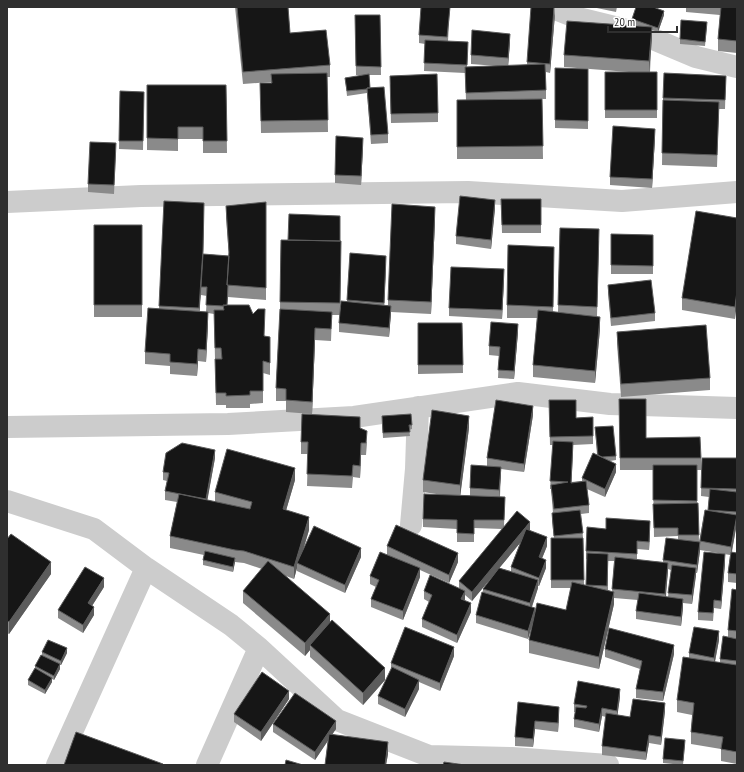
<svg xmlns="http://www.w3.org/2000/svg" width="744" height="772" viewBox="0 0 744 772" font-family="'PT Sans Narrow',sans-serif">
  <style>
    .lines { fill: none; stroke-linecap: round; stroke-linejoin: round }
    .street { stroke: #ccc; stroke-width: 22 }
    .wall { fill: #8a8a8a; fill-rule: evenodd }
    .shaded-wall { fill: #5c5c5c }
    .building { fill: #161616; stroke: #5c5c5c }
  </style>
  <rect width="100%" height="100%" fill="#fff"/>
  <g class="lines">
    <path class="street" d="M550,7l28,11 61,15 57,24 41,10
      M7,202l134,-6 327,-4 154,9 115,-9
      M7,427l221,-3 126,-7 164,-24 92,11 127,4
      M7,501l87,28 52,39 85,57 28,23 78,72 92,36 83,2 96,7
      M411,525l5,-56 2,-62
      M57,765l89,-197
      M207,765l52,-117"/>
  </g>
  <path class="wall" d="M235,7h53l2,26 40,32v12h-3l1,55 -67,1 -1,-50h11v-1l-28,2z
    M450,7l-2,34 20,9 -1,17 30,-1 -26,-2v-9l39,-13 -2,24 19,-1v-3l28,-48 -5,59 -4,-1v27h-24h20l1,60h-86v-59h9l-1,-27 -41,-2 1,-27 -6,-1v-8z
    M592,7h25l-1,5z
    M686,7h51v46l-19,-2v-12l2,-24 -34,-3z
    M355,15h25l1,60h-12l1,13 18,46v9l-17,1 -4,-51 -20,3 -2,-18 21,-3h-10z
    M664,15l-6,17 -6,-2 -2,42h7v46h-52v-46h24l-65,-5v-12l77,-28 -9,-4v-4z
    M707,26l-2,20 -25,-2v-5z
    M555,68l33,1v60l-33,-1z
    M726,76l-1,33h-6l-2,58 -55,-2 1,-67z
    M390,84l48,29v9l-47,1z
    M147,85h79l1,68h-24v-14h-25v12l-31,-1z
    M120,91l24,1 -1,58 -24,-1z
    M655,137l-3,51 -42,-3v-8z
    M363,146l-2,39 -26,-2v-8z
    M116,151l-2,43 -26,-2v-8z
    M501,199h40v34h-39z
    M164,201l39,53 26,2 -3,-38v-12l40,-4v98l-38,-3 -1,8 38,31 5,1v38l-7,-2v30l-13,1v4h-24v-3h-10l-2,-91 -6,-1v12l-2,37 -8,-1 -1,15 -27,-2v-8l-25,-2v-12l14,-43zM201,292v3l6,1 -1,16h-7z
    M495,208l-4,41 -35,-5v-8z
    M737,218l-2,101 -53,-9v-12z
    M435,219l-4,95 -40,-2 -2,25 -50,-5v-9l8,-22 3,-48 36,11 -2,41h4v-5z
    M94,225h48v92h-48z
    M560,228l39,13 -2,75 3,13 -5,54 -62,-6v-12l4,-47h-30v-13l47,-46 -1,53h5z
    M611,234l42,1v39h-42z
    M281,240l60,1 -1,74h-8l-1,26 -16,-1 -3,74 -26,-2v-11h-10v-13l4,-79z
    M504,278l-2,41 -53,-3v-8z
    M608,285l47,28v8l-44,5 -3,-33z
    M418,323h44l1,50 -45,1z
    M518,332l-4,47 -16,-1 1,-22 -10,-1v-9z
    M617,332l93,46v12l-89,7 -4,-53z
    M619,399l27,39 55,20v12h-4v33h1l1,39 6,-32h3l1,-13 -8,-1 1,-38h35v62l-5,32 5,1v30l-9,-1v-9l2,-18 -30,-5 -3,23h-1l-4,31 -9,-1v5l-2,18 -45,-7v-8l2,-11 -24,-2v6l-15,65 -70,-16v-13l4,-19 -5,18 -52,-16v-8l7,-23v-3l6,-9 -17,21 -7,-6v6l6,11 -14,31 -35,-16v-8l7,-17 -5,-3v-8l35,-3v-7l43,-52 -28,-1v14h-17v-13l-34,-2v-8l20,-24 -20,-3v-12l46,-52 -9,68h10v-8l17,-22v-8l46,-43 -9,57 -23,-3 -1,28h5l-1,29 26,5 17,15 -5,12 4,10 -7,18h-1v2l-6,19 3,8 31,-5 5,-22h-20v-50h3l-2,-17v-8h1l-2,-24h-1l3,-44h-3l-1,-45 27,18 17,-1v27l-20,1 -2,37 11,-1v-3l15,-23 -2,-28 21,29v4l-6,1 6,11 -11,25 -18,-8 2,16v8l-8,1 2,24 1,47h2l1,-26h-1v-8l20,-22 44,1 -1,20 -12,-1v11l26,2v-2l15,-20v-4l-24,1 -1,-67h-33zM520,543l-9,24v4l-12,-3zM608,561h6l-2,31 -4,-2zM668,569l3,1 -3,27h-2z
    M382,420l30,5v4l-3,1 1,6 -27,2z
    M360,429l7,14 -1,12h-5l-1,23 -7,-1 -1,11 -45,-2 1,-32h-7v-12z
    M215,458l-8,42 8,2v-10l80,-12 -9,30 23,20 -6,21 58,6 -16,36 -48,-22v-3l-3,11 -8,-3 99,104 -22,25 -53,-48v-7l-5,6 -62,-53v-12l19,-22 -18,-6 -9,-1 -2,10 -30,-7v-5l1,-5 -34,-7v-12l7,-34 -12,-2v-9l2,-10 -4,-1v-8z
    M7,539l44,35 -42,60 -2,-1z
    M387,546l71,16 -9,21 -29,-13v7l-17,43 -32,-13v-8l5,-12 -6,-3v-8l17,-21z
    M725,563l-4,46 -7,-1 -1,13 -15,-1v-8z
    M104,587l-12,19 2,9 -11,18 -25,-15v-8z
    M737,590v174l-16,-3v-12l-30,-5v-12l1,-17 -15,-3v-12l12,-42v-5l30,-13 -4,22h5v-3l8,-22v-7z
    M605,649l69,5 -11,47 -27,-3v-9l4,-20 -35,-12z
    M42,652l25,1 -6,12h-1v4l-6,11 -2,-1v3l-7,12 -17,-9v-5l7,-11v-3l7,-11z
    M454,656l-14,35 -21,-9v7l-14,28 -27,-13v-8l13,-27v-6z
    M620,697l-3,18 13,2 35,-6 -4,34 -12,-2 -3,17 -44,-5v-9l4,-29 -4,-1 -3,16 -25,-5v-8l2,-7h-2v-8z
    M289,699l-28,42 -27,-19v-8z
    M518,702l41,13 -1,17 -23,-3 -2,18 -18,-1v-9z
    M273,724l63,5 -4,5 56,20 -2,11h-61l3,-25 -13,20 -42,-28z
    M685,744l-2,21 -20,-2v-4z"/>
  <path class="shaded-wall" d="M555,7v7l-5,59v-9z
    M664,11v4l-6,17v-4z
    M652,27v12l-3,34v-12z
    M510,34v8l-2,25v-9z
    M655,129v8l-3,51v-9z
    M363,138v8l-2,39v-9z
    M495,200v8l-4,41v-9z
    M204,203l-1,60 -4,57v-12z
    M435,207v12l-4,95v-12z
    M386,256v8l-2,47v-8z
    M504,269v9l-2,41v-9z
    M737,291v12l-2,16v-12z
    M391,306v8l-2,23v-9z
    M208,312v13l-2,37v-12z
    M600,317v12l-5,54v-12z
    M518,324v8l-4,47v-8z
    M315,328v12l-3,74v-12z
    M198,349v12l-1,15v-12z
    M533,406v9l-9,57v-8z
    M469,416v12l-9,70v-13z
    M573,442v9l-2,40v-8z
    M361,443v12l-1,23v-12z
    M215,450v8l-9,50v-9z
    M616,464v8l-11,25v-8z
    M501,467v9l-2,22v-8z
    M295,468v12l-12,41v-12z
    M737,515v9l-6,31v-8z
    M309,517v13l-10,33h-2v5l-3,11v-12z
    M650,521v9l-1,20v-8z
    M530,522v9l-58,70v-9z
    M547,537v9l-8,20v-9z
    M700,542v9l-3,22v-8z
    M361,548v9l-16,36v-8z
    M458,553v9l-9,21v-8z
    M725,554v9l-4,46v-8z
    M235,558v4l-2,10v-5z
    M546,560v8l-7,18v-8z
    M51,562v12l-42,60v-12z
    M668,563v8l-3,32v-9z
    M420,568v9l-17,43v-9z
    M696,568v8l-4,28v-9z
    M104,578v9l-16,25v-9z
    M538,580v8l-8,24v-9z
    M465,591v8l-4,9v-9z
    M614,592v12l-15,65v-12z
    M683,599v9l-2,18v-9z
    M471,603v9l-14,31v-8z
    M94,607v8l-11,18v-8z
    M535,608v8l-7,23v-8z
    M330,614v12l-20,19v5l-5,6v-13z
    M719,631v9l-5,26v-8z
    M674,645v9l-11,47v-9z
    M454,647v9l-14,35v-8z
    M67,648v5l-6,12v-4z
    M60,664v5l-6,11v-4z
    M385,668v12l-22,25v-12z
    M52,678v4l-7,12v-4z
    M419,680v9l-14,28v-8z
    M620,689v8l-3,22v-8z
    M289,691v8l-28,42v-9z
    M665,703v8l-4,34v-8z
    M559,707v8l-1,17v-9z
    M602,708v8l-3,16v-8z
    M336,721v8l-21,31v-8z
    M535,721v8l-2,18v-8z
    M649,735v8l-3,17v-8z
    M388,742v12l-2,11h-1z"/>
  <path class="building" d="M237,7h51l2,26 36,-3 4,35 -87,7z
    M421,7h29l-3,30 -28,-2z
    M531,7h23l-4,57 -23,-2z
    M636,7h17l11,4 -6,17 -26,-9z
    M721,7h16v34l-19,-2z
    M355,15h25l1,52 -25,-1z
    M681,20l26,2 -2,20 -25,-3z
    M567,21l85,6 -3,34 -85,-6z
    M472,30l38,4 -2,24 -37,-3z
    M425,40l43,2 -1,23 -43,-2z
    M545,64l1,26 -80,3 -1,-26z
    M555,68l33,1v52l-33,-1z
    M605,72h52v38h-52z
    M327,73l1,47 -67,1 -1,-38h12l-1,-9z
    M664,73l62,3 -1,24 -62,-2z
    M369,74l1,14h-3v1l-20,2 -2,-13z
    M437,74l1,39 -47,1 -1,-38z
    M147,85h79l1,56h-24v-14h-25v12l-31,-1z
    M384,87l4,47 -17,1 -4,-47z
    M120,91l24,1 -1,49h-24z
    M542,99l1,47 -86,1v-47z
    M663,100l56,2 -2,53 -55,-2z
    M613,126l42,3 -3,50 -42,-2z
    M336,136l27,2 -2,38 -26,-1z
    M90,142l26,1 -2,42 -26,-1z
    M460,196l35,4 -4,40 -35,-4z
    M501,199h40v26h-39z
    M164,201l40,2 -1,47 -4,58 -40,-2z
    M266,202v86l-39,-3 2,-33 -3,-46z
    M392,204l43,3 -4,95 -43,-2z
    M696,211l41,7v73l-2,16 -53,-9z
    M289,214l51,2v25l-52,-1z
    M94,225h48v80h-48z
    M560,228l39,1 -2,78 -39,-2z
    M611,234l42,1v31l-42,-1z
    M281,240l60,1 -1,62 -60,-1z
    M508,245l46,2 -1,60 -46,-2z
    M350,253l36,3 -2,47 -37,-3z
    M203,254l26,2 -2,29h1l-1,20 -4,1 -17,-1 1,-18h-6z
    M451,267l53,2 -2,41 -53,-2z
    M651,280l4,33 -44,5 -3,-33z
    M341,301l50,5 -2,22 -50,-5z
    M223,305h26l4,9 5,-5h7l-1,27 6,1v26l-7,-2v30h-13v4l-24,1v-3h-10l-1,-34h7l-1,-11h-6l-1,-38h10z
    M148,308l60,4 -2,38 -8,-1 -1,15 -27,-2v-8l-25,-2z
    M280,309l52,3 -1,17 -16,-1 -3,74 -26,-2v-11l-10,-1z
    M538,310l62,7 -5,54 -62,-6z
    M491,322l27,2 -4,47 -16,-1 2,-23 -11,-1z
    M418,323h44l1,42h-45z
    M706,325l4,53 -89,6 -4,-52z
    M619,399h27v39l54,-1 1,21h-81z
    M496,400l37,6 -9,58 -37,-6z
    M549,400h27v18l17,-1v19l-43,1z
    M432,410l37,6 -9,69 -37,-5z
    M302,414l58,3v11l7,3 -1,12h-5l-1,23 -7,-1 -1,11 -45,-2 1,-32h-7z
    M411,414l1,11h-3l1,7 -27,1 -1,-17z
    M613,426l3,30 -14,1 -4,-2 -3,-28z
    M553,441l20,1 -2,41 15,-2 3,24 -35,4 -3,-24 17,-3 -18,-1z
    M182,443l33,7 -9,49 -41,-8 4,-18 -6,-1 3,-19z
    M227,449l68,19 -12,41 26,8 -15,50 -50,-16 -9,-1 -65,-14 9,-42 71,15 2,-7 -37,-10z
    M593,453l23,11 -11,25 -23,-11z
    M702,458h35v31l-36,-1z
    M471,465l30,2 -2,23 -29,-2z
    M653,465h44v36l-44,-1z
    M710,489l27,3v20l-29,-2z
    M424,494l81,3 -1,23h-30v14l-17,-1v-13l-34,-1z
    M698,503l1,32h-21v-7h-24l-1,-24z
    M580,510l3,23 -29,3 -2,-23z
    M705,510l32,5 -6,32 -31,-6z
    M517,511l13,11 -58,70 -13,-11z
    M606,518l44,3 -1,21 -12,-1v13l-51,-3 1,-24 19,2z
    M396,525l62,28 -9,22 -62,-29z
    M314,526l47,22 -16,37 -48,-22z
    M526,529l21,8 -8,20 7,3 -7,18 -28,-11z
    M11,534l40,28 -42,60 -2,-2v-81z
    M551,538h32l1,42h-33z
    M666,538l34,4 -3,23 -34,-5z
    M205,551l30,7 -2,9 -30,-7z
    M380,552l40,16 -17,43 -32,-12 8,-19 -9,-4z
    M704,552l21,2 -4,47 -7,-1 -1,13 -15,-1z
    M731,552l6,1v21l-9,-1z
    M587,553l21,1 -1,32 -21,-1z
    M615,557l53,6 -3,31 -53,-5z
    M268,561l62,53 -25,29 -62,-52z
    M672,565l24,3 -4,27 -24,-2z
    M85,567l19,11 -16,25 6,4 -11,18 -25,-15z
    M499,568l39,12 -8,23 -47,-14z
    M430,575l35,16 -4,8 10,4 -14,32 -35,-16 10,-24 -8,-4z
    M572,582l42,10 -15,65 -70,-17 8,-37 29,7z
    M732,589l5,1v41l-9,-1z
    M482,592l53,16 -7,23 -52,-16z
    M639,593l44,6 -2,18 -45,-6z
    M332,620l53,48 -22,25 -53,-48z
    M405,627l49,20 -14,36 -49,-20z
    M694,627l25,4 -5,27 -25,-5z
    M609,628l65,17 -11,47 -27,-3 6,-28 -37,-12z
    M723,636l14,3v22l-17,-2z
    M48,640l19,8 -6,13 -19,-9z
    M41,655l19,9 -6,12 -19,-10z
    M683,657l54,8v87l-16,-3 2,-12 -32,-5 3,-29 -17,-3z
    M392,667l27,13 -14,29 -27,-13z
    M35,668l17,10 -7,12 -17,-10z
    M262,672l27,19 -28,41 -27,-18z
    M578,681l42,8 -3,22 -15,-3 -3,16 -25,-5 2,-12 10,1 1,-2 -13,-2z
    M295,693l41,28 -21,31 -42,-28z
    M633,699l32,4 -4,34 -12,-2 -3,17 -44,-6 4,-33 24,4z
    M518,702l41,5 -1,16 -23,-2 -2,18 -18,-2z
    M76,732l87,32v1h-99z
    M329,734l59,8 -3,23h-60z
    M665,738l20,2 -2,21 -20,-2z
    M286,760l17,5h-18z
    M444,762l21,3h-22z"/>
  <rect width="744" height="772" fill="none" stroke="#2f2f2f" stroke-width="16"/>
  <path d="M608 26v6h69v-6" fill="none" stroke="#2f2f2f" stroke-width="2"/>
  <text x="614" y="26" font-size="12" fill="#2f2f2f" stroke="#ffffff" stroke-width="3" paint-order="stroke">20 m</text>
</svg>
